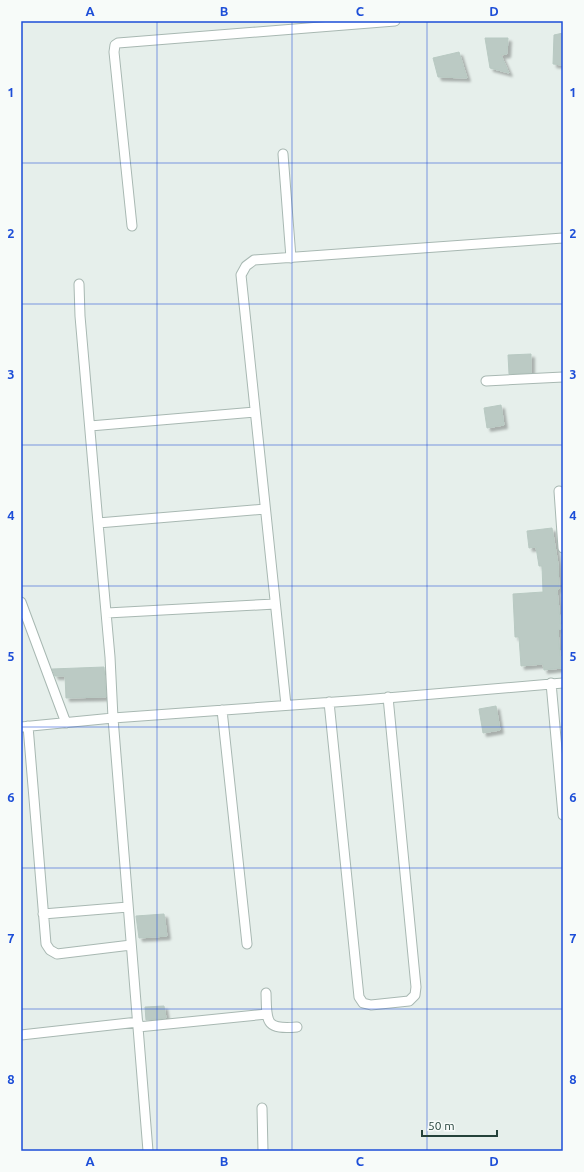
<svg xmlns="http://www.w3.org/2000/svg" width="584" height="1172" viewBox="0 0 584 1172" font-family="Ubuntu,sans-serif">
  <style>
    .building { fill: #bbcac4; stroke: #b8c9c2; filter: url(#shadow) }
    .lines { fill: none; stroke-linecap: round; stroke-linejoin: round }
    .street-casing { stroke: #a8b8b2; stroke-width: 11 }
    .street { stroke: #fff; stroke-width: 9 }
    .grid { fill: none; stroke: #1d4ed8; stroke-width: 1; stroke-opacity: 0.55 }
    .neatline { fill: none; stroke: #1d4ed8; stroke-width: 1.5 }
    .grid-label { font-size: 13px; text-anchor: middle; font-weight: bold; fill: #1d4ed8 }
  </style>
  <defs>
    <filter id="shadow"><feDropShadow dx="3.5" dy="3.5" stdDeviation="1" flood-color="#0004"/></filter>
  </defs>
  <rect width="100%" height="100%" fill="#e6efeb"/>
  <path class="building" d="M563,33v32l-10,-1 1,-29z
    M485,38h23l-1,16 -6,1 8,18 -19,-5z
    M459,52l8,26 -29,-1 -5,-19z
    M531,354v19l-22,1 -1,-19z
    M501,405l3,20 -17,3 -3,-20z
    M552,528l6,36 1,25 -2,1 4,39 -3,1 2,26h1l1,12 -18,2 -1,-6 -22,2 -2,-29h-4l-2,-43 30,-2 -1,-26h-3l-3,-19 -7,1 -2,-17z
    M104,667l2,30 -40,1 -1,-22h-10l-3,-7z
    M496,706l4,24 -17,3 -4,-24z
    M164,914l3,22 -28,2 -3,-22z
    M164,1006l2,12 -20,2 -1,-13z"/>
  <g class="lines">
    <defs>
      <path id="street" d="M283,154l8,104
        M132,226l-18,-174 1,-7 3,-2 277,-22
        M79,284l1,32 18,207 167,-14
        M486,381l77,-4
        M90,426l165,-14
        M559,491l4,57
        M98,523l12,134 3,61 35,433
        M21,602l45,121
        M107,613l168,-9
        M551,683l12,132
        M329,702l30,295 4,6 8,2 38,-4 6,-6 1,-8 -28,-290
        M286,705l-45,-430 5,-9 8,-6 309,-22
        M222,710l25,234
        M28,726l18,218 4,6 7,4 74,-9
        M21,727l92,-9 250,-18 200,-17
        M43,914l85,-7
        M266,993c1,28 -2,37 31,34
        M138,1027l129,-13
        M21,1035l117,-13
        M262,1108l1,43"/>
    </defs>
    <use href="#street" class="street-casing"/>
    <use href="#street" class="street"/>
  </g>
  <path class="grid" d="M157,21v1130M292,21v1130M427,21v1130M21,163h542M21,304h542M21,445h542M21,586h542M21,727h542M21,868h542M21,1009h542"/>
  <rect width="584" height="1172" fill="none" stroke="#f7fbf9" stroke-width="44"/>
  <path d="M422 1130v6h75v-6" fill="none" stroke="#24423a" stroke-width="2"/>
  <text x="428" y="1130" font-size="12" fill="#24423a" stroke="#f7fbf9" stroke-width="3" paint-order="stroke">50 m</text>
  <rect x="22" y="22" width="540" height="1128" class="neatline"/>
  <g class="grid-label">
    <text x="90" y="16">A</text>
    <text x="224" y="16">B</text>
    <text x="360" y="16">C</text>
    <text x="494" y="16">D</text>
    <text x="11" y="97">1</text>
    <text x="573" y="97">1</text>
    <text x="11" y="238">2</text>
    <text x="573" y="238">2</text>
    <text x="11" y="379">3</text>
    <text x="573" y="379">3</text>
    <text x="11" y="520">4</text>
    <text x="573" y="520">4</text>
    <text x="11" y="661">5</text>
    <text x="573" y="661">5</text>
    <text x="11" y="802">6</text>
    <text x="573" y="802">6</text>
    <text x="11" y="943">7</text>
    <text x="573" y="943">7</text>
    <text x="11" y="1084">8</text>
    <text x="573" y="1084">8</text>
    <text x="90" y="1166">A</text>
    <text x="224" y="1166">B</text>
    <text x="360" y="1166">C</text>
    <text x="494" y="1166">D</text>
  </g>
</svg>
